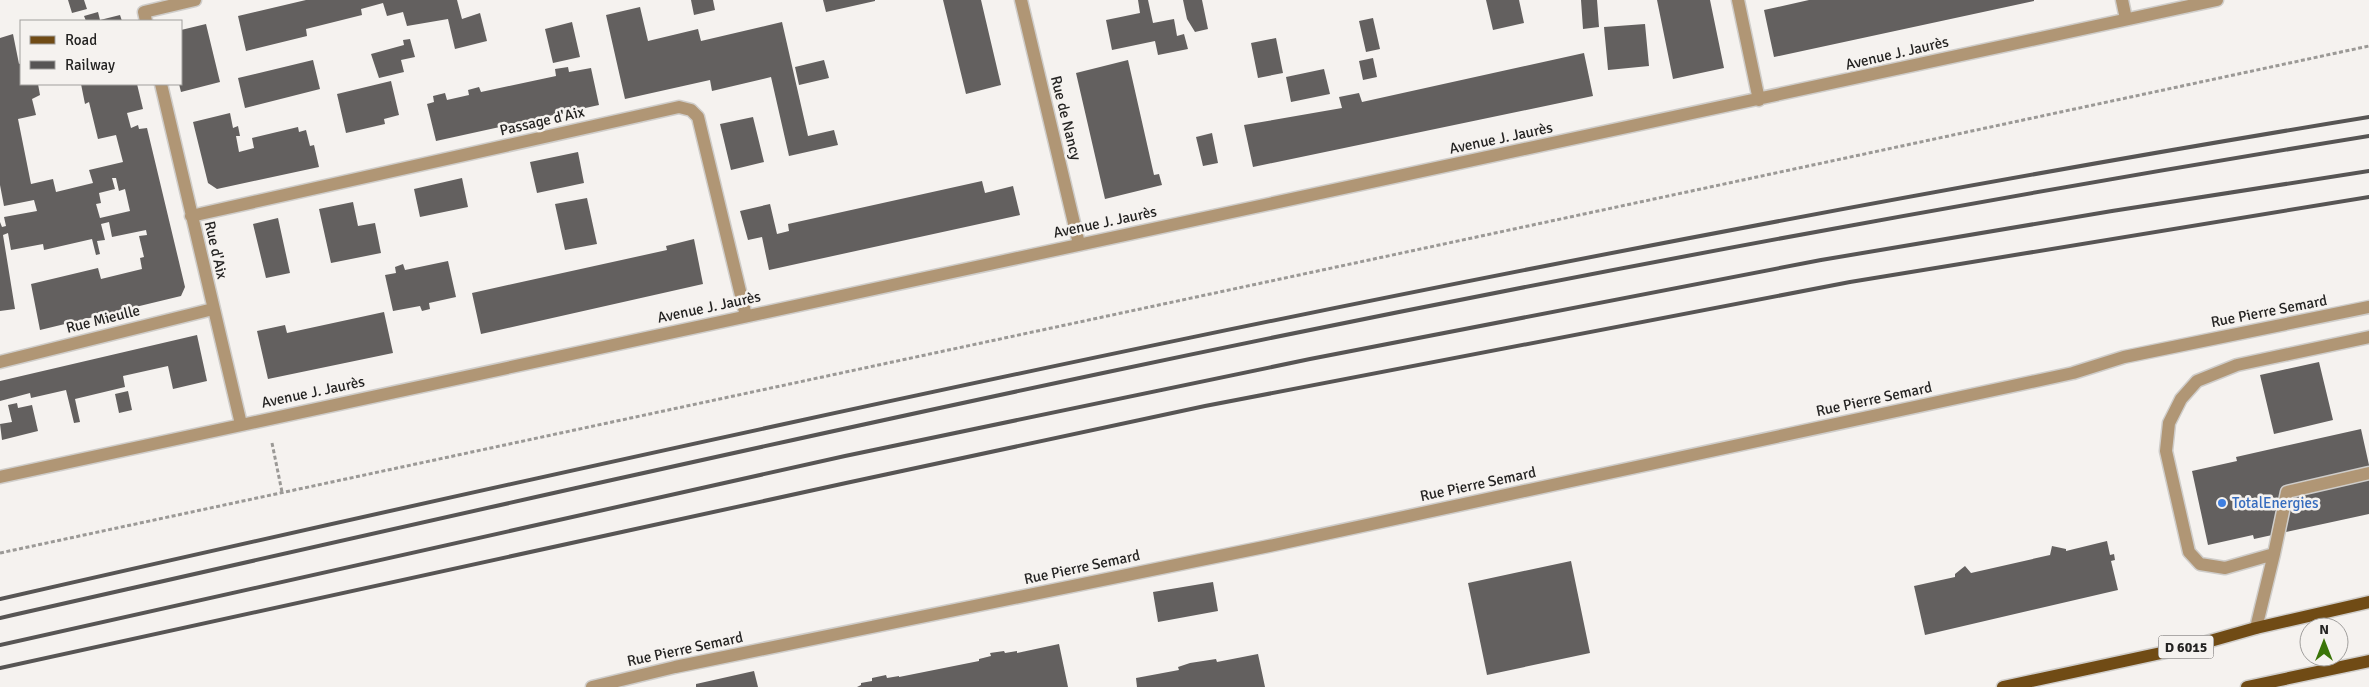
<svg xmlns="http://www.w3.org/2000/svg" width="2369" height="687" viewBox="0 0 2369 687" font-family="Signika,sans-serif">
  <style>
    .building { fill: #63605f; fill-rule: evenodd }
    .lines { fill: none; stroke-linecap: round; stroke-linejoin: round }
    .minor-casing { stroke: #cfcdca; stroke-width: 15 }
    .major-casing { stroke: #cfcdca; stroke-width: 15 }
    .path { stroke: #9b9996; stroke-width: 3; stroke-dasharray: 4 2.5; stroke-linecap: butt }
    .minor { stroke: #b09675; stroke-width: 12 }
    .major { stroke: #704b15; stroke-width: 12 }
    .rail { stroke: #575554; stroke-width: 4 }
    .shop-dot { fill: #3f7fe0; stroke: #f5f2ef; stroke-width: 2 }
    .labels { text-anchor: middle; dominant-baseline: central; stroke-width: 5; stroke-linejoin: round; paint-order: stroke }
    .shield { fill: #f5f2ef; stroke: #636160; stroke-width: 1 }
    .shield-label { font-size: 14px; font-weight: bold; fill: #242322 }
    .street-label { font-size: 15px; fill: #242322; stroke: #f5f2ef }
    .shop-label { font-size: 15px; fill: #366cbe; stroke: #f5f2ef; text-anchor: start }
  </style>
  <rect width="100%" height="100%" fill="#f5f2ef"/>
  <path class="building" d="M68,0h16l3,9 -15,4z
    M306,0h151l5,19 18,-6 7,28 -32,8 -7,-30 -41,7 -4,-14 -16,4 -4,-13 -22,6 1,6 -56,14 1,7 -61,15 -8,-35z
    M691,0h22l2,10 -21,5z
    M823,0h52v1l-49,11z
    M943,0h38l20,85 -35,9z
    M1138,0h10l5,23 21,-4 3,17 7,-2 4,15 -30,6 -3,-14 -43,9 -6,-30 34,-7z
    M1183,0h19l6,29 -13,3 -8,-13z
    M1486,0h33l5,23 -31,7z
    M1581,0h16l2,27 -16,2z
    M1657,0h53l14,68 -51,11z
    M1809,0h225v1l-260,56 -10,-47z
    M640,7l8,34 50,-12 3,12 81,-19 26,114 26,-6 4,15 -49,11 -18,-79 -59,14 -2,-11 -85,19 -19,-84z
    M98,12l2,8 20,-5 2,6h-36l-2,-5z
    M1373,18l7,31 -14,3 -7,-31z
    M572,22l8,35 -27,6 -8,-34z
    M206,24l14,58 -39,10 -2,-8h2v-54z
    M1645,24l4,42 -41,4 -4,-43z
    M13,34l6,30 2,-1v21h17l2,11 -8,4 4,16 -18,4 13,65 22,-5 3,13 37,-9 -4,-13 34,-8 -7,-27 -18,4 -9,-37 -4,2 -4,-20h56l6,25 -16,4 4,15 7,-3 1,4 8,-1 38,159 -4,9 -141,34 -9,-46 67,-16 3,11 41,-10 -2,-11 4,-1 -5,-21 8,-1 -1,-5 -34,7 -3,-15 -8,2 4,16 -8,1 3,13 -4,1 -4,-16 -48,11 -1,-6 -32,6 -3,-17 -5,2 12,74 -15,2v-89l2,5 4,-1 -2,-9 33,-6 -3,-11 -30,6 -4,-21v-147zM112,178h4l3,13 6,-2 5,22 -30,7 -4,-14 5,-1 -2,-10 16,-4z
    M1276,38l7,35 -25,5 -7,-35z
    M410,39l5,18 -14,3 3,12 -25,6 -8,-24 33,-9 -1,-5z
    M1584,53l9,43 -340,71 -9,-42 98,-17 -3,-11 20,-4 3,9z
    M1373,58l4,19 -14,3 -4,-19z
    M313,60l7,29 -75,19 -7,-30z
    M824,60l5,18 -30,7 -4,-18z
    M1128,60l26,115 5,-1 3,11 -57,14 -29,-126z
    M568,67l1,5 22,-4 8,37 -163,36 -9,-37 7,-2 -1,-6 12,-3 2,7 22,-5 -1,-5 11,-3 2,5 75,-16 -1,-7z
    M1324,69l6,25 -39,8 -5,-25z
    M391,81l8,34 -15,4 1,5 -39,9 -9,-39z
    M230,113l3,15 5,-2 2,10h-4l3,16 15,-4 -2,-10 46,-11 1,5 7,-2 4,16 4,-1 5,22 -102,22 -9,-6 -15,-61z
    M753,117l11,45 -33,8 -11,-46z
    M1212,133l6,30 -15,3 -7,-29z
    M578,152l6,31 -47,10 -7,-31z
    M462,178l6,29 -48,10 -6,-28z
    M982,181l3,12 28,-7 7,29 -251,55 -7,-33 -14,3 -8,-29 30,-7 7,30 12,-3 -1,-7z
    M587,198l10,46 -32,6 -10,-46z
    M353,202l5,24 17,-3 6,30 -50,10 -12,-54z
    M278,218l12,55 -24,5 -13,-54z
    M694,239l9,45 -222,50 -9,-41 195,-43 -1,-4z
    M448,261l8,36 -27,6 1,6 -8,2 -2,-5 -27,5 -8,-36 11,-2 -1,-6 8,-3 2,6z
    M384,312l9,41 -125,26 -11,-48 28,-6 2,8z
    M197,335l10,46 -34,8 -5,-23 -45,10 2,11 -50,12 5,23 -6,1 -8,-33 -35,8 -1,-5 -30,8v-20z
    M2319,362l14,58 -59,14 -14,-59z
    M128,391l4,19 -13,3 -4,-19z
    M17,403l1,5 14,-3 6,26 -36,9 -2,-16 12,-2 -4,-17z
    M2361,429l8,36v49l-115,25 -1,-4 -45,10 -16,-74 45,-10 -1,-4z
    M2107,541l3,14 4,-1 1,6 -4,1 7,29 -193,45 -11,-49 41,-9v-3l10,-8 6,7 79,-18 2,-9 14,3v2z
    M1571,561l19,92 -103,22 -19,-92z
    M1213,582l5,29 -60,11 -5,-30z
    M1059,644l9,43h-211l4,-2v-2l11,-2v-3l14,-3 1,3 12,-2v1l80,-16v-2l12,-3 -1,-3 14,-2 1,2 12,-2v2z
    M1258,654l7,33h-128l-1,-9 43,-8 -1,-3 12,-4 26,-4 1,3z
    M754,671l4,16h-62v-3z"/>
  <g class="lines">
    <defs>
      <path id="minor" d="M1021,0l58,244
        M1738,0l21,100
        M2122,0l4,19
        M146,21l-2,-9 51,-12
        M161,84l80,340
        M191,216l488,-109 12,3 7,7 48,199
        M2369,337l-132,28 -40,16 -16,18 -12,24 -3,28 23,101 11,12 25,4 49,-14 13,-62 82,-19
        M0,362l213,-53
        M0,477l2217,-477
        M2256,628l18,-74
        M592,687l83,-20 594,-121 804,-173 51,-16 245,-50"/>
      <path id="major" d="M2003,687l186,-40 67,-19 113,-26
        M2247,687l122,-26"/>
    </defs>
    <use href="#minor" class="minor-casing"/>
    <use href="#major" class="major-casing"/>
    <path class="path" d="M272,443l10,49
      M0,553l2369,-507"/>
    <use href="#minor" class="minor"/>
    <use href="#major" class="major"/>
    <path class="rail" d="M0,599c786,-179 1573,-352 2369,-482
      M0,618c367,-83 735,-167 1103,-245 420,-89 842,-168 1266,-237
      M0,645l845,-189 465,-97 511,-99 291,-49 257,-40
      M0,668l846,-185 359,-77 645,-124 519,-85"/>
  </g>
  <circle class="shop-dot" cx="2222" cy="503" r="5"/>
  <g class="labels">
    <rect class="shield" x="2158.5" y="635.5" width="55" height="23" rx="4"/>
    <g class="shield-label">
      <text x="2186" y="647">D 6015</text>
    </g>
    <g class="street-label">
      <text transform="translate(1897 53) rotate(-13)">Avenue J. Jaurès</text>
      <text transform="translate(1066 118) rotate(76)">Rue de Nancy</text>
      <text transform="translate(542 121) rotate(-13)">Passage d'Aix</text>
      <text transform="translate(1501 138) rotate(-12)">Avenue J. Jaurès</text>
      <text transform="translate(1105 222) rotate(-12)">Avenue J. Jaurès</text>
      <text transform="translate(216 250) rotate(77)">Rue d'Aix</text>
      <text transform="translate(709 307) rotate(-12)">Avenue J. Jaurès</text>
      <text transform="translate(2269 311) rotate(-11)">Rue Pierre Semard</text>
      <text transform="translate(103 319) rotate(-14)">Rue Mieulle</text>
      <text transform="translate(313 392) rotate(-12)">Avenue J. Jaurès</text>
      <text transform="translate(1874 399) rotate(-12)">Rue Pierre Semard</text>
      <text transform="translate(1478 484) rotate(-12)">Rue Pierre Semard</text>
      <text transform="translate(1082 567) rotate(-12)">Rue Pierre Semard</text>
      <text transform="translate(685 649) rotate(-12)">Rue Pierre Semard</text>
    </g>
    <g class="shop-label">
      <text x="2232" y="503">TotalEnergies</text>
    </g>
  </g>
  <rect x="20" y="20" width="162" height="65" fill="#f5f2ef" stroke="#a19f9d"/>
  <rect x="30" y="36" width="25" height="8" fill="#704b15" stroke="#a19f9d"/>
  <text x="65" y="45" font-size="15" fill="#242322">Road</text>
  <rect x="30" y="61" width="25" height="8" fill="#575554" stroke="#a19f9d"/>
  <text x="65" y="70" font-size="15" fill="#242322">Railway</text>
  <g transform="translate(2324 642)"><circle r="24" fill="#f5f2ef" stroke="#a19f9d"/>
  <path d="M0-4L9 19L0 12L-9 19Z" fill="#3a7408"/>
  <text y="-8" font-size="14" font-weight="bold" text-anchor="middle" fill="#242322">N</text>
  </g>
</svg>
